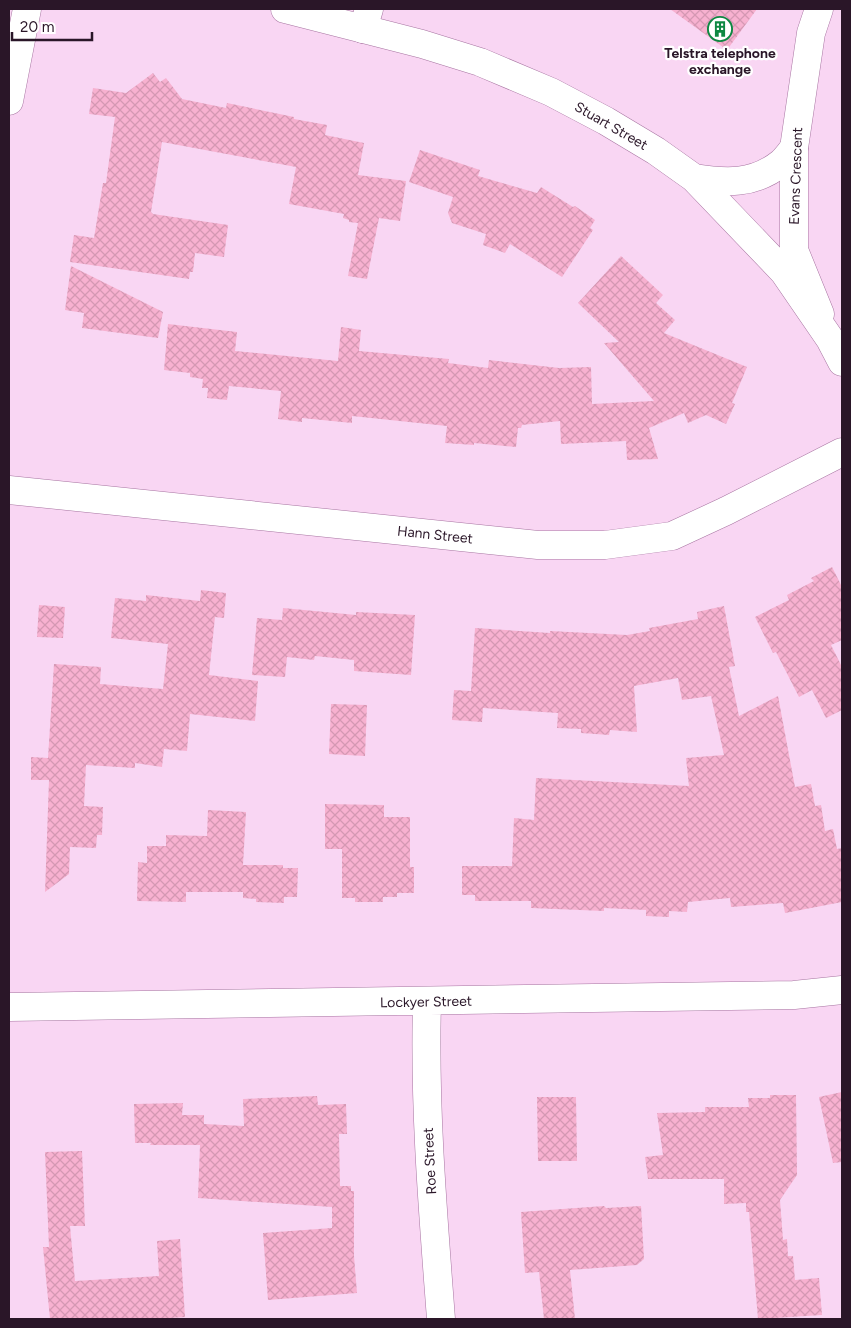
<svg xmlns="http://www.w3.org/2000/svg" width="851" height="1328" viewBox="0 0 851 1328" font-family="Figtree,sans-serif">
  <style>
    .building { fill: url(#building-cross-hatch) }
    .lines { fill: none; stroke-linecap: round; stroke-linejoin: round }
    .minor-casing { stroke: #a774a1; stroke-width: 29 }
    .tertiary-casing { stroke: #a774a1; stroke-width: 29 }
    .secondary-casing { stroke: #a774a1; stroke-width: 29 }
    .minor { stroke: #fff; stroke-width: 28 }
    .tertiary { stroke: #fff; stroke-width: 28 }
    .secondary { stroke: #fff; stroke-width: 28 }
    .labels { text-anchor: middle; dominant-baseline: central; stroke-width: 4.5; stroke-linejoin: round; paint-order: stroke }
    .poi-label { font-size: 14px; font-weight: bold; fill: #2a1628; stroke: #fff }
    .street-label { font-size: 14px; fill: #2a1628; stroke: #fff }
  </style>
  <defs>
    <pattern id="building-cross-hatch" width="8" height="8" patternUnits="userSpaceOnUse" patternTransform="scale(1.25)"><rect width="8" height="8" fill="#f7b1d0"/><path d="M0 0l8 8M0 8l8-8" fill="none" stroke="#d498b3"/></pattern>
  </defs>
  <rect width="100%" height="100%" fill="#f9d6f3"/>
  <path class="building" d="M670,9h87l-30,41z
    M153,73l7,9 6,-4 16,21 44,9 1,-5 67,14v2l33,6 -2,10 39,8 -6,32 48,6 -6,40 -21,-3 -12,61 -19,-3 10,-53 -9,-1v-2l-6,-2 1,-4 -55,-10 7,-37 -134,-25 -11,70 2,2 75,11 -4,32 -29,-4 -2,19h-3l-1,7 -119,-17 4,-27 20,3 9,-55h3l9,-66 -26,-3 4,-26 33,5z
    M420,150l60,20 -2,6 59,17 4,-6 32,20 2,-1 20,14 -5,8 3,2 -31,47 -52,-33 -5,9 -22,-8 3,-11 -34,-11 -4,-10 5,-16 -44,-15z
    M621,256l42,39 -7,8 19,17 -11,13 83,34 -15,36 3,1 -9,20 -20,-9 -18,8 -4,-10 -35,15 9,31 -31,1 -1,-19 -65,3 -1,-23 -38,4 -1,3h-3l-2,19 -42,-4v2l-29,-2 2,-17 -95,-10v7l-50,-5v4l-24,-3 3,-28 -52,-5 -2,14 -20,-2 1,-10h-6l1,-9 -13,-2v-4l-26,-3 4,-46 69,8 -2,19 103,10 3,-34 20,3 -2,21 90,8 -1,4 40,5 1,-8 70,8 32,-1 1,37 62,-3 -50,-58 15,-1 -41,-39z
    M71,266l92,46 -5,26 -76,-10 2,-15 -19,-3z
    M832,567l10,20v53l-11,5 11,22v43l-16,8 -14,-28 -13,7 -23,-45 -3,1 -18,-36 34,-17 -2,-5 27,-14 -3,-3z
    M201,590l25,3 -2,25 -9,-1 -6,58 49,6 -3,40 -65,-7 -3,37 -23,-2 -2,18 -27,-4v5l-49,-3 -2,41 19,1 -1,28h-5l-1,13 -26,-1 -1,27 -24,18 4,-112h-18v-23l17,1 6,-94 47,3 -1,17 63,5 5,-45 -57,-6 4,-40 31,3v-6l54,6z
    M39,605l26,2 -2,31 -26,-1z
    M724,606l11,60 -6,1 10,49 39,-20 17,91 16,-3 4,22 6,-1 4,26 8,-2 4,20 5,-1v54l-57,11 -2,-10 -52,4 -1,-9 -42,4 -1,10 -18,-1v6l-23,-1v-6l-42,-2v3l-73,-3v-7h-56v-6h-13v-29h50l2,-48 20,2 2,-42 153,8 -3,-28 38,-3 -13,-59 -29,4 -4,-22 -44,8 3,46 -27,-2 -1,5 -28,-2v-4l-24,-1 1,-15 -75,-5 -1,14 -30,-2 2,-30 17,1 4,-63 75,5v-2l77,4 23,-4 -1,-3 49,-9 -1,-7z
    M283,608l73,7v-3l59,3 -4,60 -57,-4v-11l-39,-4 -1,4 -27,-3 -2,20 -33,-2 5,-57 25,2z
    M331,704l36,1 -2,51 -36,-2z
    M325,804l59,1v12h26v50h4v26h-17v4h-14v5h-28v-4h-13v-49h-17z
    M208,810l38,2 -3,53h40v3h15l-1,29h-13v6l-28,-1v-3l-13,-1v-6h-57v10l-49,-1 1,-39 9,1v-17h19v-11l41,1z
    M842,1092v70l-9,1 -14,-66z
    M770,1095h26l1,80 -17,25 3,40 4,-1 1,17h5l2,24 24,-2 3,37 -64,4 -9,-107h-3v-9l-22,1v-25h-76l-3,-22 18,-2 -6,-42 48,-1v-5h44l-1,-9h22z
    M317,1096l1,9 28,-1 1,30h-8l1,52h11v5h3v65l3,37 -89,7 -5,-67 69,-5v-21l-134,-9 2,-53h-50l1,-2h-16l-1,-39 49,-1 -1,12h22v9l40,2 -1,-27z
    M537,1097h39l1,64h-39z
    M82,1151l3,75h-15l5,55 84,-5 -2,-35 23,-2 5,78 -29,2h-106l-7,-72h6l-4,-95z
    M604,1206l2,2 35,-2 3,53 -7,6 -67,5 5,49h-31l-5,-47 -14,1 -4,-61z"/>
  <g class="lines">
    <defs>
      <path id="minor" d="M819,9l-8,24 -17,115v102l26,64
        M363,29l6,-20
        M9,490l529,55h67l67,-9 54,-25 116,-59
        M427,1002c-3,106 6,211 14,317
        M9,1007l785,-12 48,-5"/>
      <path id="tertiary" d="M285,9l137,35 58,18 71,30 55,29 50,30 38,27 90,94 46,67 12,23
        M694,178c31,5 60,7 87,-15 5,-4 9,-10 13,-15"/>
      <path id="secondary" d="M9,101l18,-92"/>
    </defs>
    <use href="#minor" class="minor-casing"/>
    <use href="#tertiary" class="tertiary-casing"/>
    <use href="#secondary" class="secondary-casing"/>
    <use href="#minor" class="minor"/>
    <use href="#tertiary" class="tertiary"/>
    <use href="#secondary" class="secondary"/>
  </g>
  <defs>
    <symbol id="building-ring" viewBox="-11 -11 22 22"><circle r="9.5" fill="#fff" stroke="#0d8842" stroke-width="1.5"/><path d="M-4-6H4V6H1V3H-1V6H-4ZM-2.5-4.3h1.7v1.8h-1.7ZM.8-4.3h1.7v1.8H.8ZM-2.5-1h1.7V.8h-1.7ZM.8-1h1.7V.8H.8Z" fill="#0d8842"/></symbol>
  </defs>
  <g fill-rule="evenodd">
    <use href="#building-ring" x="706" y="15" width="28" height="28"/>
  </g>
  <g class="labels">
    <g class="poi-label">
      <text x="720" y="53">Telstra telephone<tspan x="720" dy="16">exchange</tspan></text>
    </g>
    <g class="street-label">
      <text transform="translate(611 126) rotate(30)">Stuart Street</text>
      <text transform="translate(796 176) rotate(-88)">Evans Crescent</text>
      <text transform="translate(435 535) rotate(6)">Hann Street</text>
      <text transform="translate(426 1002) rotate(-1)">Lockyer Street</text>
      <text transform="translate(430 1161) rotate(-93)">Roe Street</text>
    </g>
  </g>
  <rect width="851" height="1328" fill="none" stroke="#2a1628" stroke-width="20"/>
  <path d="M12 32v8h80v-8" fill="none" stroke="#2a1628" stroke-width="2.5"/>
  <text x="20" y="32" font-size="15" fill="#2a1628" stroke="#ffffff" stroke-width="4" paint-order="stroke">20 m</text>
</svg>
